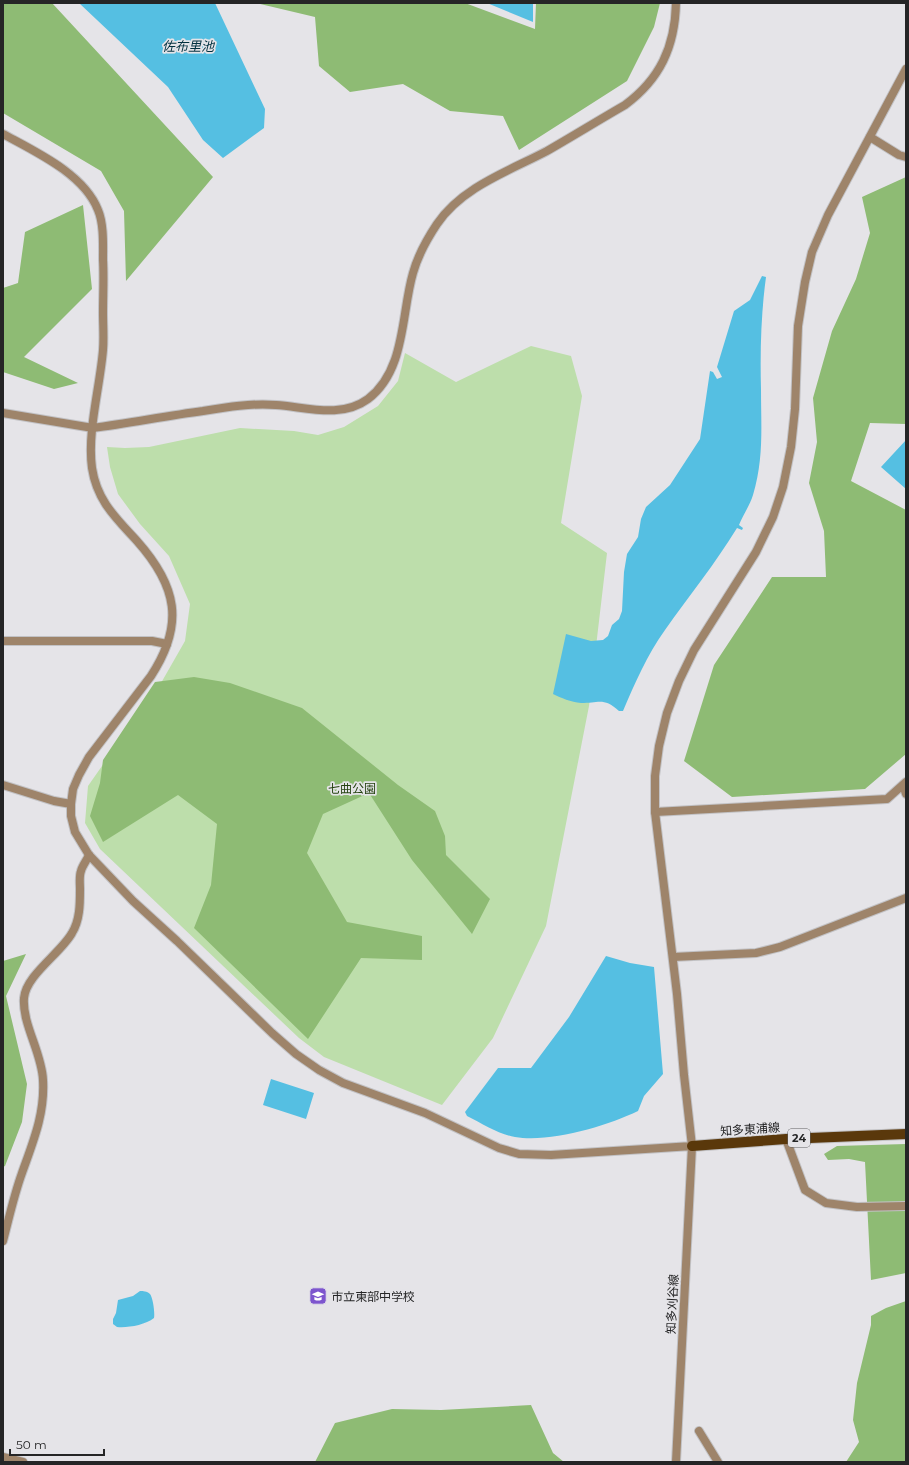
<svg xmlns="http://www.w3.org/2000/svg" width="909" height="1465" viewBox="0 0 909 1465" font-family="Montserrat,'Noto Sans JP',sans-serif">
  <style>
    .green { fill: #bddeab }
    .forest { fill: #8ebb74 }
    .water { fill: #55bfe2 }
    .lines { fill: none; stroke-linecap: round; stroke-linejoin: round }
    .minor-casing { stroke: #c2c2c5; stroke-width: 10 }
    .tertiary-casing { stroke: #c2c2c5; stroke-width: 10 }
    .primary-casing { stroke: #c2c2c5; stroke-width: 12 }
    .minor { stroke: #9e846a; stroke-width: 8 }
    .tertiary { stroke: #9e846a; stroke-width: 8 }
    .primary { stroke: #5a380b; stroke-width: 10 }
    .labels { text-anchor: middle; dominant-baseline: central; stroke-width: 3.5; stroke-linejoin: round; paint-order: stroke }
    .shield { fill: #e5e4e8; stroke: #5f5e60; stroke-width: 1 }
    .shield-label { font-size: 11px; font-weight: bold; fill: #252526 }
    .park-label { font-size: 12px; fill: #254210; stroke: #e5e4e8 }
    .street-label { font-size: 12px; fill: #252526; stroke: #e5e4e8 }
    .poi-label { font-size: 12px; fill: #252526; stroke: #e5e4e8; text-anchor: start }
    .water-label { font-size: 13px; font-style: italic; fill: #00303f; stroke: #e5e4e8 }
  </style>
  <rect width="100%" height="100%" fill="#e5e4e8"/>
  <path class="green" d="M531,346l40,10 11,40 -21,127 46,30 -18,153 -43,220 -53,112 -51,67 -118,-48 -25,-19 -199,-189 -15,-26 3,-37 21,-30 44,-59 32,-56 5,-37 -21,-48 -29,-32 -22,-30 -8,-27 -3,-20 18,1 24,-1 91,-19 54,3 24,4 26,-8 34,-21 20,-25 7,-28 51,29z"/>
  <path class="forest" d="M3,3h49l161,174 -87,104 -2,-70 -23,-40 -98,-58z
    M256,3h209l70,26 1,-26h124l-6,24 -27,54 -108,69 -16,-34 -53,-5 -47,-27 -53,8 -31,-26 -4,-49z
    M906,177v247l-36,-1 -19,58 55,29v244l-41,35 -133,8 -48,-36 30,-96 58,-88h54l-2,-46 -15,-48 8,-41 -4,-44 19,-67 24,-52 14,-46 -8,-36z
    M83,205l9,84 -68,68 54,26 -24,6 -51,-17v-84l15,-5 7,-51z
    M194,677l36,6 72,25 96,77 37,26 10,25 1,19 44,44 -18,35 -60,-74 -43,-67 -46,21 -16,39 40,69 75,14v24l-61,-2 -53,81 -114,-111 17,-43 6,-61 -39,-29 -75,47 -13,-26 10,-33 3,-23 52,-78z
    M26,954l-20,42 21,88 -5,38 -17,44 -2,1v-206z
    M906,1144v129l-35,7 -6,-118 -16,-3 -21,1 -4,-6 13,-8z
    M906,1301v161h-60l13,-20 -6,-22 4,-37 14,-58v-9l15,-8z
    M531,1405l22,48 11,9h-249l20,-39 57,-14 49,1z"/>
  <path class="water" d="M79,3h136l50,106 -1,19 -41,30 -20,-18 -35,-53z
    M487,3h46v19z
    M762,276l4,1c-5,37 -6,75 -5,112 0,38 3,69 -8,106 -3,10 -10,20 -14,30l4,3 -1,2 -5,-2c-22,36 -48,68 -72,102 -18,25 -30,53 -42,81h-4c-15,-14 -20,-8 -38,-8 -10,-1 -20,-5 -28,-9l13,-60 25,7 12,-1 5,-4 4,-11 7,-6 3,-8 2,-39 3,-18 11,-17 3,-18 5,-12 24,-22 30,-46 10,-68 3,1 4,7 5,-2 -5,-10 17,-56 16,-11z
    M906,440v49l-25,-22z
    M606,956l24,7 24,4 9,107 -19,22 -6,15c-31,15 -88,32 -123,26 -17,-3 -32,-13 -48,-21l-2,-4 33,-44h33l38,-51z
    M271,1079l43,14 -8,26 -43,-14z
    M140,1291c3,0 7,0 10,3 3,4 5,19 4,24 -9,7 -26,10 -37,9l-4,-3v-5l3,-6 2,-13 15,-4z"/>
  <g class="lines">
    <defs>
      <path id="minor" d="M870,137l29,18 7,2
        M3,413l90,15
        M3,641h149l15,3
        M3,785l51,16 17,3
        M903,785l3,9
        M655,812l232,-13 19,-17
        M673,957l83,-4 24,-6 126,-49
        M786,1139l19,51 21,13 31,4 49,-1
        M3,1241c6,-23 11,-46 19,-68 11,-31 23,-59 21,-93 -1,-27 -21,-56 -19,-82 2,-23 37,-45 48,-65 8,-13 8,-29 8,-44 0,-5 -1,-13 1,-18 1,-5 6,-11 8,-16
        M699,1431l19,31"/>
      <path id="tertiary" d="M3,134c33,18 81,40 95,76 6,14 5,35 5,50 1,17 0,35 0,53 0,12 1,25 0,37 -3,37 -16,82 -11,118 5,33 24,50 45,73 40,45 48,83 14,135l-62,81 -10,18 -6,14 -2,15v12l4,16 14,23 44,46 44,40 95,92 24,21 23,16 24,13 82,30 74,35 20,6 32,1 141,-9
        M93,428c37,-5 73,-12 110,-17 24,-4 49,-8 73,-6 30,2 65,14 92,-6 38,-29 33,-85 45,-126 5,-18 14,-34 24,-49 25,-37 72,-53 110,-73 26,-15 52,-31 78,-46 35,-26 50,-58 51,-102
        M3,1457l20,5
        M676,1462l16,-316 -8,-71 -7,-81 -22,-182v-36l4,-30 8,-33 12,-32 15,-31 62,-98 17,-35 10,-30 8,-40 4,-38 3,-83 7,-44 7,-30 16,-37 78,-146"/>
      <path id="primary" d="M692,1146l94,-7 120,-5"/>
    </defs>
    <use href="#minor" class="minor-casing"/>
    <use href="#tertiary" class="tertiary-casing"/>
    <use href="#primary" class="primary-casing"/>
    <use href="#minor" class="minor"/>
    <use href="#tertiary" class="tertiary"/>
    <use href="#primary" class="primary"/>
  </g>
  <defs>
    <symbol id="school-square" viewBox="-11 -11 22 22"><rect x="-9" y="-9" width="18" height="18" rx="4" fill="#7d55ce" stroke="#e5e4e8"/><path d="M0-5L7-2L0 1L-7-2ZM-4 1L0 2.5L4 1V4Q0 6-4 4Z" fill="#fff"/></symbol>
  </defs>
  <g fill-rule="evenodd">
    <use href="#school-square" x="308" y="1286" width="20" height="20"/>
  </g>
  <g class="labels">
    <rect class="shield" x="788" y="1129" width="22" height="18" rx="3"/>
    <g class="shield-label">
      <text x="799" y="1138">24</text>
    </g>
    <g class="park-label">
      <text x="352" y="788">七曲公園</text>
    </g>
    <g class="street-label">
      <text transform="translate(750 1129) rotate(-4)">知多東浦線</text>
      <text transform="translate(672 1304) rotate(-87)">知多刈谷線</text>
    </g>
    <g class="poi-label">
      <text x="331" y="1296">市立東部中学校</text>
    </g>
    <g class="water-label">
      <text x="188" y="46">佐布里池</text>
    </g>
  </g>
  <rect width="909" height="1465" fill="none" stroke="#252526" stroke-width="8"/>
  <path d="M10 1449v6h94v-6" fill="none" stroke="#252526" stroke-width="2"/>
  <text x="16" y="1449" font-size="12" fill="#252526" stroke="#e5e4e8" stroke-width="3" paint-order="stroke">50 m</text>
</svg>
